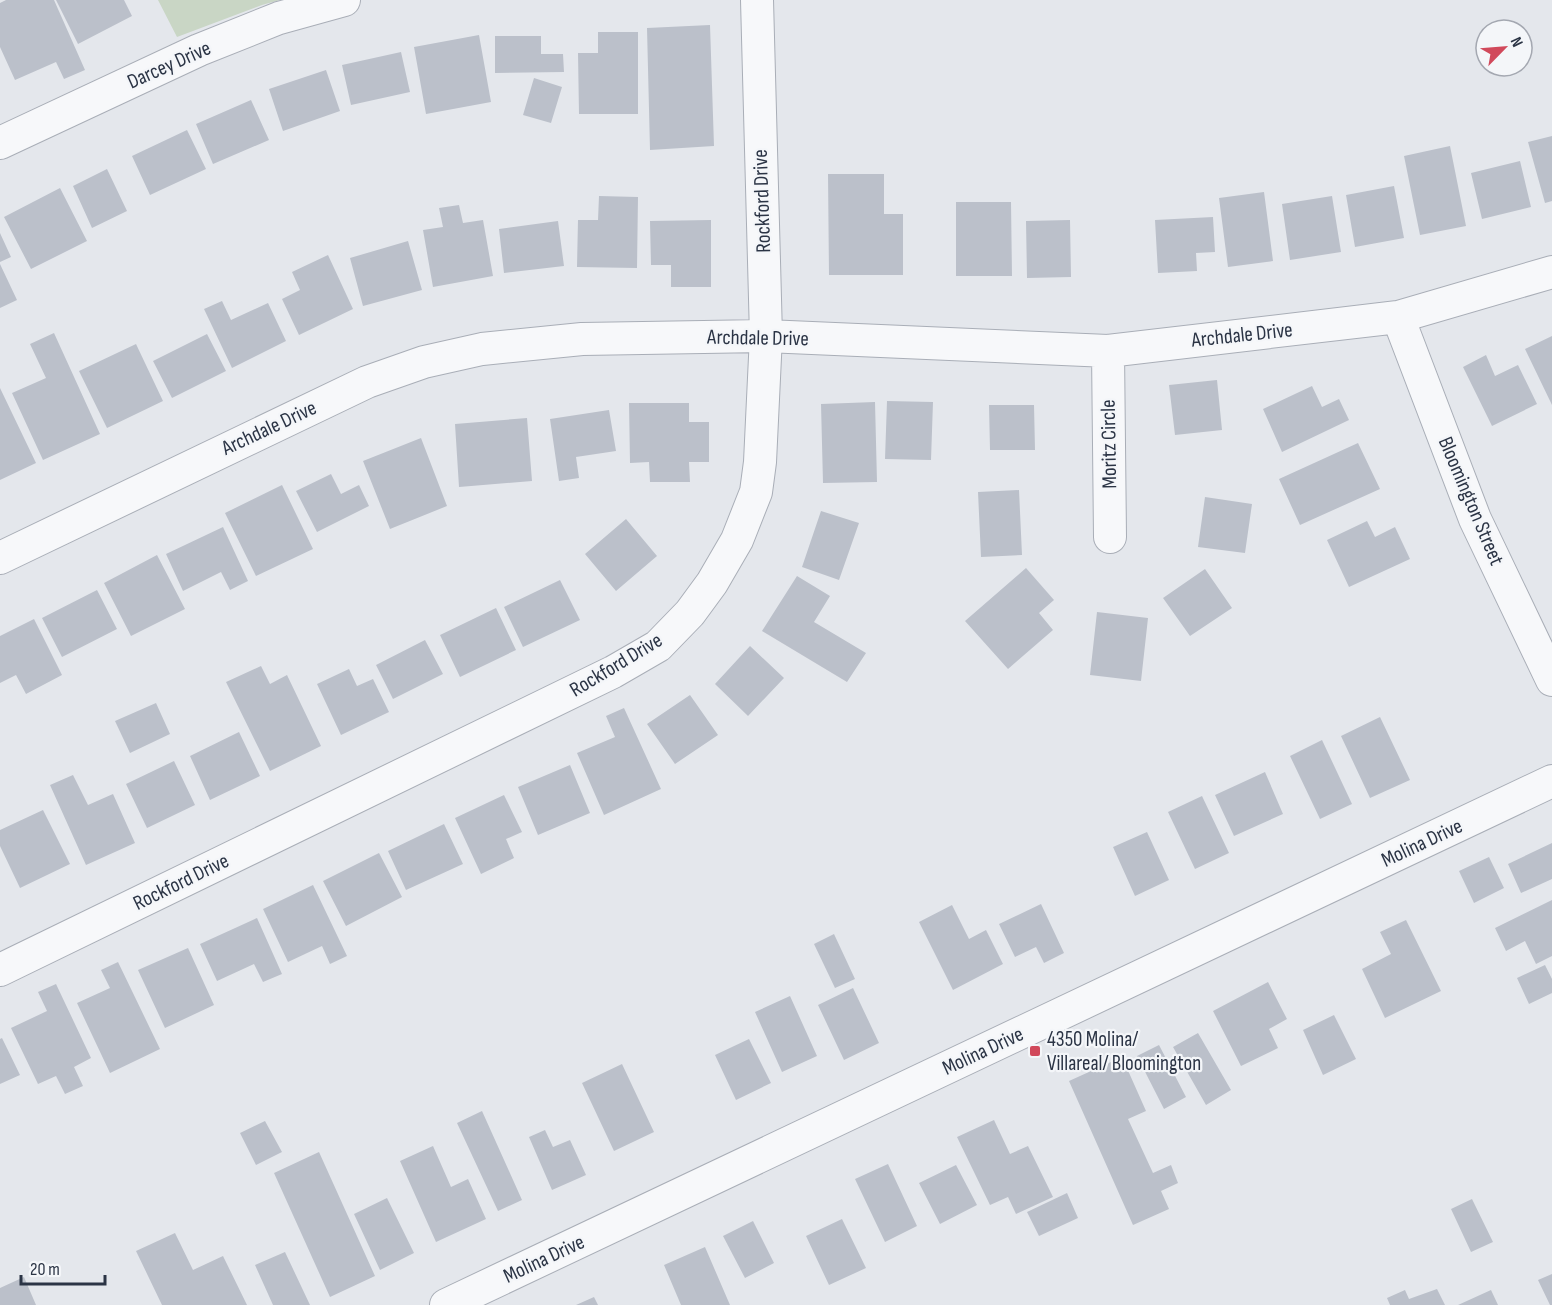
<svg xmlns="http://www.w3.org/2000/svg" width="1552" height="1305" viewBox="0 0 1552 1305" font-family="'Sofia Sans Condensed',sans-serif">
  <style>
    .green { fill: #c9d6c5 }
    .building { fill: #bbc0ca }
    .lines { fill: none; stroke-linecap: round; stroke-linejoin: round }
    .street-casing { stroke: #a9aeb7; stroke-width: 34 }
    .street { stroke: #f7f8fa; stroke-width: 32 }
    .poi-dot { fill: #d1495b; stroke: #f4f6f9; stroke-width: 2 }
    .labels { text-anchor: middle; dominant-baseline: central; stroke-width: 4.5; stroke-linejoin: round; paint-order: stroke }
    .street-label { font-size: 21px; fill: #2b3445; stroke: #f4f6f9 }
    .poi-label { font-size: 21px; fill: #2b3445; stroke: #f4f6f9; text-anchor: start }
  </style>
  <rect width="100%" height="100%" fill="#e4e7ec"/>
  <path class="green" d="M158,0h122l-18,5 -85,32z"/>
  <path class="building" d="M6,0h48l31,70 -21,9 -8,-17 -41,18 -15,-33v-44z
    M56,0h68l8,16 -54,28z
    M710,25l4,121 -64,4 -3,-122z
    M598,32h40v82h-59l-1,-61h20z
    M479,35l12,67 -65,12 -12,-67z
    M495,36h46v18h22l1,18 -69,1z
    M401,52l9,40 -59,13 -9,-40z
    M326,70l14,41 -57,20 -14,-42z
    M534,78l28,9 -11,36 -28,-8z
    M251,100l18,40 -56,24 -17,-40z
    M187,130l19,39 -56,26 -18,-39z
    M1552,136v65l-7,2 -17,-61z
    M1450,146l16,80 -46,9 -16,-79z
    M1520,161l11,46 -49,12 -11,-46z
    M107,169l20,42 -35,17 -19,-42z
    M828,174h56v40h19v61h-74z
    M1394,186l10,52 -49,9 -9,-52z
    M60,188l27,53 -56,28 -27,-52z
    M1264,192l9,69 -45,6 -9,-69z
    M599,196l39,1 -1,71 -60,-1 1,-47h20z
    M1332,196l9,56 -51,8 -8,-56z
    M956,202h55l1,74h-56z
    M459,205l4,18 20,-3 10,56 -60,11 -10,-57 20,-3 -4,-19z
    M1213,217l2,35 -19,1 1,18 -39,2 -3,-53z
    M711,220v67h-40v-22h-20l-1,-44z
    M1070,220l1,57 -44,1 -1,-57z
    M558,221l6,45 -60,7 -5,-44z
    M0,233l11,24 -11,5z
    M408,241l14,49 -59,16 -13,-48z
    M328,255l25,54 -54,26 -17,-36 18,-9 -8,-18z
    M0,264l17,36 -17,8z
    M222,301l9,19 37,-17 18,38 -54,27 -28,-59z
    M54,333l46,101 -57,26 -31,-67 34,-15 -16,-34z
    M207,334l19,37 -54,27 -19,-37z
    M1552,336v69l-27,-56z
    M136,344l27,57 -56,27 -28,-57z
    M1486,355l9,21 23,-11 19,39 -45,22 -29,-59z
    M1217,380l5,50 -47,5 -6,-50z
    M1312,386l10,21 17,-8 10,21 -67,32 -19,-43z
    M0,388l36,75 -36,17z
    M887,401l46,1 -2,58 -46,-1z
    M875,402l2,80 -54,1 -2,-79z
    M629,403h60v19h20v40h-20l1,20h-40l-1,-20 -19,1z
    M989,405h45l1,45h-45z
    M609,410l7,41 -40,6 3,21 -20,3 -9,-62z
    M527,418l5,63 -73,6 -4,-63z
    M421,438l26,68 -57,23 -27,-68z
    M1358,443l22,46 -80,36 -21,-46z
    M331,474l10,20 18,-9 10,21 -52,26 -21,-41z
    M282,485l31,64 -57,27 -31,-63z
    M1019,490l3,65 -41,2 -3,-65z
    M1205,497l47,7 -7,49 -47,-6z
    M821,511l38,12 -20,57 -37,-13z
    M626,519l31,37 -41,35 -31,-37z
    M1367,521l8,16 20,-10 15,32 -61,28 -22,-47z
    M223,527l25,54 -18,9 -9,-18 -38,19 -17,-37z
    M157,555l28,54 -54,27 -27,-53z
    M1026,568l28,32 -15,13 14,17 -45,39 -43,-48z
    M1205,569l27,39 -42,28 -27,-38z
    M797,576l33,20 -16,26 52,31 -19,29 -85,-51z
    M560,580l20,40 -57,27 -19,-40z
    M97,590l20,39 -55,28 -20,-39z
    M496,608l20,42 -56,27 -20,-42z
    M1097,612l51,6 -7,63 -51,-6z
    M34,619l28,56 -36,19 -10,-19 -16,8v-47z
    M425,640l18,34 -50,25 -17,-34z
    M750,646l34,32 -36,38 -33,-32z
    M261,666l9,18 17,-9 34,71 -51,25 -44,-89z
    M349,669l8,17 16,-7 16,33 -48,23 -24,-51z
    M690,695l28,40 -43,29 -28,-40z
    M156,703l14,31 -40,19 -15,-32z
    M624,708l37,81 -57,26 -27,-62 38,-16 -9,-21z
    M1380,717l30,63 -40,18 -29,-62z
    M239,732l21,44 -50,24 -20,-44z
    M1322,740l30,64 -32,15 -30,-63z
    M174,761l21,44 -48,23 -21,-44z
    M570,765l20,48 -52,22 -20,-48z
    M1265,772l18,42 -49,22 -19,-41z
    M73,775l15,30 25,-11 22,49 -49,22 -36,-80z
    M504,795l18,37 -16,7 8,19 -33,16 -26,-56z
    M1202,796l27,57 -34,16 -27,-57z
    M43,810l27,54 -50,24 -20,-42v-16z
    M444,824l19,40 -57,26 -18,-39z
    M1147,832l22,48 -34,16 -22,-49z
    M1552,843v36l-31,14 -13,-29z
    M379,853l23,44 -56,29 -23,-45z
    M1489,857l15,31 -30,15 -15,-32z
    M313,885l34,71 -17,8 -8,-18 -34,16 -25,-53z
    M1552,900v56l-16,8 -11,-23 -19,10 -11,-23z
    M1041,904l23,49 -20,10 -8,-16 -21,10 -16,-33z
    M952,905l17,34 17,-9 17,34 -50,26 -34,-68z
    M257,918l25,56 -19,8 -9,-18 -37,17 -17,-37z
    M1406,920l35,71 -56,27 -23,-49 29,-15 -11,-22z
    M834,934l21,45 -20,9 -21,-44z
    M188,948l26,57 -49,23 -27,-58z
    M118,962l42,87 -50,24 -33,-70 33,-15 -9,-18z
    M1545,965l7,14v14l-23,11 -12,-26z
    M1268,982l19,37 -18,10 9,19 -37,18 -28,-55z
    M56,984l35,74 -17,9 9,19 -18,8 -9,-18 -18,8 -27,-56 36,-17 -9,-19z
    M853,988l26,55 -35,17 -26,-55z
    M790,996l27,60 -35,16 -27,-60z
    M1334,1015l22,44 -33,16 -20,-45z
    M1198,1033l33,57 -25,15 -33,-58z
    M2,1038l18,37 -20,9v-45z
    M749,1039l22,44 -35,17 -21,-45z
    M1159,1045l27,52 -22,12 -27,-53z
    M1122,1057l24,54 -18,8 25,54 18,-8 7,18 -17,8 8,18 -36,16 -64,-144z
    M622,1064l32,68 -40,19 -32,-68z
    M482,1111l40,89 -24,11 -41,-88z
    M994,1120l16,34 18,-8 25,51 -37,17 -8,-17 -18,8 -33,-68z
    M265,1121l17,31 -26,13 -16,-32z
    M545,1130l8,17 17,-7 16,35 -34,15 -23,-53z
    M433,1146l18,41 17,-8 18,40 -50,23 -36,-81z
    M319,1152l56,124 -45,21 -56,-124z
    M888,1164l29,62 -32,16 -30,-63z
    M956,1165l21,40 -37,19 -21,-41z
    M1067,1193l11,25 -39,18 -12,-24z
    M387,1198l27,55 -34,17 -26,-56z
    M1472,1199l21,43 -22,10 -20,-43z
    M842,1219l24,49 -37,17 -23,-49z
    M753,1221l21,42 -29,15 -22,-42z
    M175,1233l18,37 30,-14 24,49h-85l-26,-54z
    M705,1247l25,58h-49l-17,-40z
    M285,1252l25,53h-37l-18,-40z
    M1552,1274v31h-2l-12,-25z
    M24,1277l12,28h-36v-17z
    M1437,1289l8,16h-55l-3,-7 18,-8 4,9z
    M1491,1290l7,15h-40z
    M594,1297l4,8h-22z"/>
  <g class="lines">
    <defs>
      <path id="street" d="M0,143l199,-93 80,-32 65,-18
        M1398,317l77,202 77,161
        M1108,351l2,186
        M0,558l367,-176 57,-20 58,-13 100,-10 184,-3 342,15 290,-34 154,-45
        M0,970l613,-298 45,-26 32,-33 22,-30 25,-43 19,-48 4,-30 6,-126 -9,-336
        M446,1305l1106,-524"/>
    </defs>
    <use href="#street" class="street-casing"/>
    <use href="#street" class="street"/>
  </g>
  <rect class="poi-dot" x="1029" y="1045" width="12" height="12" rx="3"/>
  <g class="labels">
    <g class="street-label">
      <text transform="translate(169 65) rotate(-24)">Darcey Drive</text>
      <text transform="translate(762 201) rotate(-92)">Rockford Drive</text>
      <text transform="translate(1242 335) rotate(-6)">Archdale Drive</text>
      <text transform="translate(758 338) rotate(1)">Archdale Drive</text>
      <text transform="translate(269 428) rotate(-25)">Archdale Drive</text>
      <text transform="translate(1109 444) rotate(-91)">Moritz Circle</text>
      <text transform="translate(1471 501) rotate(67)">Bloomington Street</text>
      <text transform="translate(616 665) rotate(-31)">Rockford Drive</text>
      <text transform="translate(1422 843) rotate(-25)">Molina Drive</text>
      <text transform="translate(181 882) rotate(-26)">Rockford Drive</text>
      <text transform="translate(983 1051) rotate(-25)">Molina Drive</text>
      <text transform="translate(544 1259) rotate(-25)">Molina Drive</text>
    </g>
    <g class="poi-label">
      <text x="1047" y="1039">4350 Molina/<tspan x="1047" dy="24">Villareal/ Bloomington</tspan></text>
    </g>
  </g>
  <g transform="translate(1504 48) rotate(65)"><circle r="28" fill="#f4f6f9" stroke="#a4a8b1" stroke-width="1.5"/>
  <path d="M0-4.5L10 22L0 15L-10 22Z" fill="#d1495b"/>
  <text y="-9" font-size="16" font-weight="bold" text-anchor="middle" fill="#2b3445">N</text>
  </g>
  <path d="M21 1275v9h84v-9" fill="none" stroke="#2b3445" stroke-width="3"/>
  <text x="30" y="1275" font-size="18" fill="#2b3445" stroke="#f4f6f9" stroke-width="4.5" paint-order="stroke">20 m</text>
</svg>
